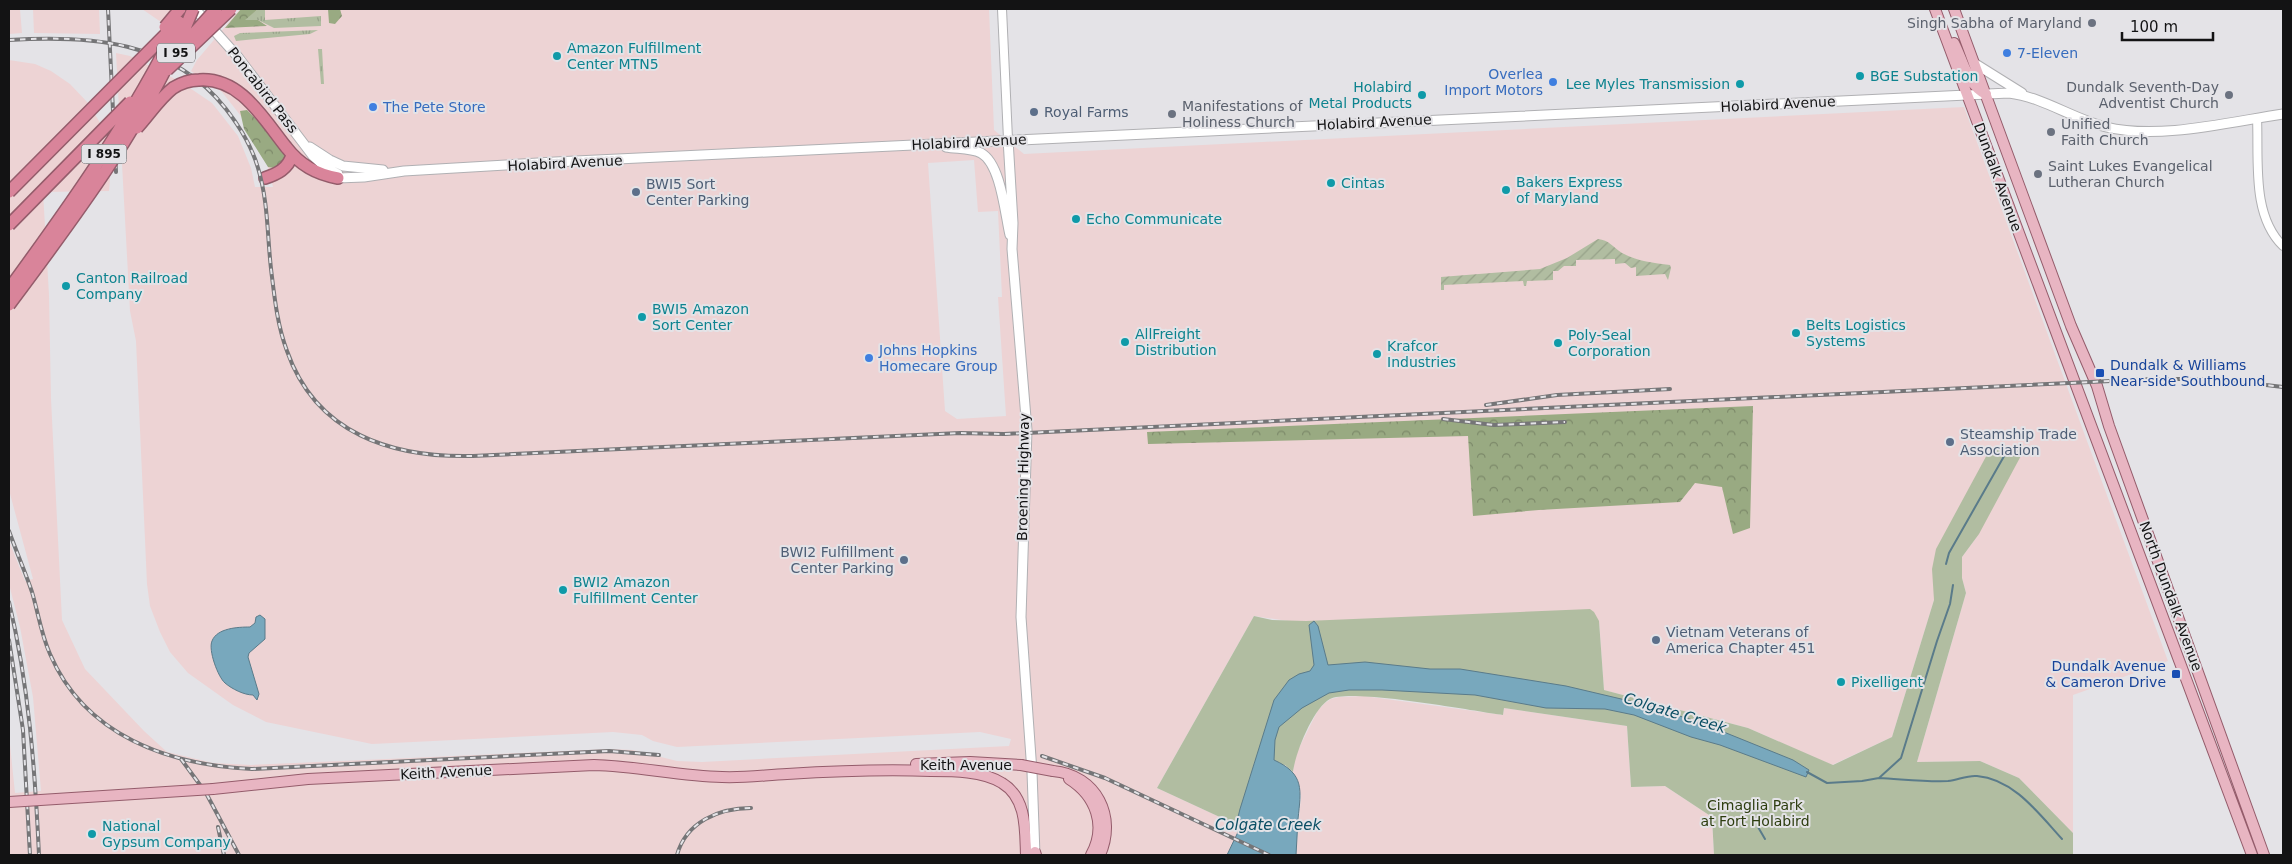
<svg xmlns="http://www.w3.org/2000/svg" width="2292" height="864" viewBox="0 0 2292 864" font-family="'DejaVu Sans',sans-serif">
  <style>
    .industrial { fill: #edd3d4; fill-rule: evenodd }
    .grass { fill: url(#grass-tufts) }
    .forest { fill: url(#forest-crowns) }
    .park { fill: #b1bda1 }
    .garden { fill: url(#garden-furrows) }
    .water { fill: #78a8bd; stroke: #5a7b8a }
    .lines { fill: none; stroke-linecap: round; stroke-linejoin: round }
    .stream { stroke: #5a7b8a; stroke-width: 2 }
    .tertiary-casing { stroke: #b0b0b3; stroke-width: 10 }
    .secondary-casing { stroke: #b0b0b3; stroke-width: 11 }
    .primary-casing { stroke: #945c6b; stroke-width: 12 }
    .motorway-casing { stroke: #945c6b; stroke-width: 14 }
    .tertiary { stroke: #fff; stroke-width: 8 }
    .secondary { stroke: #fff; stroke-width: 9 }
    .primary { stroke: #e8b5c2; stroke-width: 10 }
    .motorway { stroke: #d9849a; stroke-width: 11 }
    .rail-casing { stroke: #757577; stroke-width: 4 }
    .rail { stroke: #e4e3e7; stroke-width: 2; stroke-dasharray: 5.5; stroke-linecap: butt }
    .primary-bridge-casing { stroke: #945c6b; stroke-width: 12; stroke-linecap: butt }
    .motorway-bridge-casing { stroke: #945c6b; stroke-width: 14; stroke-linecap: butt }
    .primary-bridge { stroke: #e8b5c2; stroke-width: 10 }
    .motorway-bridge { stroke: #d9849a; stroke-width: 11 }
    .worship-dot { fill: #6b7280; stroke: #e4e3e7; stroke-width: 2 }
    .shop-dot { fill: #3f7fe0; stroke: #e4e3e7; stroke-width: 2 }
    .culture-dot { fill: #0f9aa8; stroke: #e4e3e7; stroke-width: 2 }
    .service-dot { fill: #5c6f8a; stroke: #e4e3e7; stroke-width: 2 }
    .transit-dot { fill: #1a4fb4; stroke: #e4e3e7; stroke-width: 2 }
    .labels { text-anchor: middle; dominant-baseline: central; stroke-width: 4; stroke-linejoin: round; paint-order: stroke }
    .shield { fill: #e4e3e7; stroke: #525153; stroke-width: 1 }
    .shield-label { font-size: 12px; font-weight: bold; fill: #131314 }
    .worship-label { font-size: 14px; fill: #5b616d; stroke: #e4e3e7; text-anchor: start }
    .culture-label { font-size: 14px; fill: #0d838f; stroke: #e4e3e7; text-anchor: start }
    .shop-label { font-size: 14px; fill: #366cbe; stroke: #e4e3e7; text-anchor: start }
    .street-label { font-size: 14px; fill: #131314; stroke: #e4e3e7 }
    .service-label { font-size: 14px; fill: #4e5e75; stroke: #e4e3e7; text-anchor: start }
    .transit-label { font-size: 14px; fill: #164399; stroke: #e4e3e7; text-anchor: start }
    .park-label { font-size: 14px; fill: #2d3d0f; stroke: #e4e3e7 }
    .water-label { font-size: 15px; font-style: italic; fill: #0b4e64; stroke: #e4e3e7 }
  </style>
  <defs>
    <pattern id="grass-tufts" width="24" height="20" patternUnits="userSpaceOnUse" patternTransform="scale(1.25)"><rect width="24" height="20" fill="#b1bda1"/><path d="M3 7l-1-3M5 7V3M7 7l1-3M15 17l-1-3M17 17v-4M19 17l1-3" fill="none" stroke="#97a28a"/></pattern>
    <pattern id="forest-crowns" width="20" height="18" patternUnits="userSpaceOnUse" patternTransform="scale(1.25)"><rect width="20" height="18" fill="#99aa82"/><path d="M2 6a3 3 0 1 1 6 0M12 15a3 3 0 1 1 6 0" fill="none" stroke="#7c8969"/></pattern>
    <pattern id="garden-furrows" width="10" height="10" patternUnits="userSpaceOnUse" patternTransform="scale(1.25)"><rect width="10" height="10" fill="#b1bda1"/><path d="M-1 1l2-2M0 10L10 0M9 11l2-2" fill="none" stroke="#97a28a"/></pattern>
  </defs>
  <rect width="100%" height="100%" fill="#e4e3e7"/>
  <path class="industrial" d="M9,9h11l2,24 -13,1z
    M33,9h66l1,25 -66,-1z
    M142,9h31l-12,13z
    M240,9h749l5,121 30,24 940,-47 204,554 -95,34v138l-54,-55 -39,-17 -63,1 49,-169 -4,-15v-21l17,-23 -45,52v14l-42,137 -60,28 -84,-37 -144,-38 -5,-69h-311l-34,-5 -97,172 80,37 1,7 -11,23h-1218v-120l6,58 26,-2 -8,-94 -13,-70 -11,-43v-43l16,40 8,-2 -24,-89v-430l26,4 16,7 19,13 19,20 14,24 3,9 4,42 -1,12 -66,1 6,103 2,104 11,221 23,49 59,62 23,21 46,11 38,2 358,-16 24,1 44,11 25,1 307,-16 2,-7 -31,-7 -303,15 -24,-6 -11,-6 -29,-3 -241,12 -106,-22 -33,-17 -45,-32 -18,-21 -10,-20 -10,-26 -3,-22 -11,-243 -6,-30 -14,-258 14,3 51,26 31,21 26,33 13,32 4,19h18l-6,-23 -19,-39 -26,-33 -31,-21 6,-11zM974,160l4,52 20,-1 4,86h-4l8,119 -49,3 -12,-8 -17,-248z
    M1364,696l139,19 1,-7 123,18 4,61 34,-1 47,31 2,38h-418l5,-59 -8,-24 2,-16 23,-46 7,-7 6,-4 8,-2z"/>
  <path class="grass" d="M258,9h7v11l56,-4v10l-47,2 -16,-8h-14z
    M318,30l-8,4 -74,7 -2,-5 6,-3z
    M318,49h4l2,35h-3z"/>
  <path class="forest" d="M241,9h17l-13,11h13l9,6 -42,2z
    M328,9h12l2,7 -7,8 -6,-1z
    M247,110l36,37 4,11 -3,7 -10,3 -6,-1 -24,-38 -4,-18z
    M1753,406l-3,122 -17,6 -11,-47 -27,-4 -15,19 -141,8 -66,6 -5,-80 -320,8 -1,-12z"/>
  <path class="park" d="M2004,445l19,7 -44,82 -17,23v21l4,15 -49,169 63,-1 39,17 54,55v22h-359l-2,-38 -47,-31 -34,1 -4,-61 -123,-18 -1,7c-31,-4 -151,-27 -173,-16 -17,9 -35,55 -37,73l-8,-7 -30,-4 -18,64 -80,-37 97,-172 18,4 34,1 284,-12 4,3 5,9 5,69 144,38 85,37 59,-28 42,-137 -2,-31 4,-20 53,-98z"/>
  <path class="garden" d="M1598,239c11,1 15,8 24,14 15,8 31,10 48,12l1,3 -3,12 -3,-6 -29,2v-9l-5,1 -6,-5 -10,1v-5l-39,1v6h-12l-6,5h-5v9l-26,1 -1,5h-2l-1,-5 -79,4v5h-3v-13l99,-8 27,-11z"/>
  <path class="water" d="M260,615l5,4v20l-16,14 -1,4 11,37 -2,6 -4,-5c-9,0 -21,-6 -28,-12 -7,-6 -17,-33 -13,-42 5,-13 26,-14 38,-14l5,-4 1,-6z
    M1314,621l4,5 10,39 37,-3 65,7h30l106,17 68,16 65,20 94,38 16,10 -3,7 -86,-32 -29,-8 -57,-22 -29,-6 -59,-1 -71,-13 -93,-5h-33l-20,3 -27,15 -23,19 -4,13 -1,20c31,14 27,30 24,59 -1,12 -1,24 -2,36h-69l11,-23 -1,-11 3,-12 34,-109 15,-20 10,-6 11,-3 4,-6 -5,-40z"/>
  <g class="lines">
    <path class="stream" d="M1946,564l3,-11 58,-102
      M1807,772l20,11 35,-2 17,-3 22,-20 36,-117 13,-37 3,-19
      M1879,778c22,1 46,4 69,3 10,-1 19,-6 29,-5 37,3 62,38 85,63
      M1758,827l7,12"/>
    <defs>
      <path id="tertiary" d="M1002,9l6,130
        M2257,118c2,41 -6,97 26,128"/>
      <path id="secondary" d="M195,9l43,48 75,99 12,11 13,7
        M1974,63l48,30
        M1008,139l5,84 -1,26 15,181 -6,187 11,155 3,83
        M310,147l20,13 13,6 40,4
        M946,147c11,2 25,1 35,6 20,11 24,61 29,82
        M338,178l26,-1 40,-6 151,-9 1454,-69c34,4 64,26 97,34 53,13 123,-5 177,-13"/>
      <path id="primary" d="M1935,9l317,846
        M1954,9l117,317 26,60 12,40 155,429
        M1954,43c9,17 13,42 32,51
        M916,764l54,-2 51,3
        M1053,771c44,4 64,46 47,84
        M1069,779c27,17 38,47 22,76
        M213,789l95,-10 286,-14c43,1 85,11 128,12 22,1 43,-2 65,-3 48,-3 96,-5 144,-3 22,0 52,0 71,12 25,15 23,47 24,72
        M1035,852l1,3"/>
      <path id="motorway" d="M286,147c14,18 30,27 52,31
        M265,178c12,-4 23,-9 27,-23"/>
    </defs>
    <use href="#tertiary" class="tertiary-casing"/>
    <use href="#secondary" class="secondary-casing"/>
    <use href="#primary" class="primary-casing"/>
    <use href="#motorway" class="motorway-casing"/>
    <use href="#tertiary" class="tertiary"/>
    <use href="#secondary" class="secondary"/>
    <use href="#primary" class="primary"/>
    <use href="#motorway" class="motorway"/>
    <defs>
      <path id="rail" d="M108,9l8,163
        M9,40c80,-5 163,0 217,69 14,18 26,38 32,59 11,36 9,73 14,109 3,25 6,50 15,74 29,83 105,107 186,105l487,-23 44,1 1149,-55h62l68,8
        M1486,405l71,-10 113,-6
        M1443,419l51,6 71,-3
        M9,531c7,20 16,40 23,61 6,20 9,42 18,62 35,82 119,111 202,115l357,-18 50,4
        M9,602c20,84 26,168 30,253
        M9,640l14,90 7,125
        M1042,756l63,22 164,77
        M181,759l25,34 33,62
        M218,827l6,28
        M677,855c9,-33 42,-47 74,-47"/>
    </defs>
    <use href="#rail" class="rail-casing"/>
    <use href="#rail" class="rail"/>
    <defs>
      <path id="primary-bridge" d="M1021,765l32,6
        M9,802l204,-13"/>
      <path id="motorway-bridge" d="M165,27l15,-18
        M177,52l39,-43
        M167,70l64,-61
        M137,128c12,-13 22,-29 36,-40 8,-5 17,-8 26,-8 41,-3 64,38 87,67
        M9,192l163,-164
        M9,225l121,-123
        M9,289c62,-85 124,-172 170,-267
        M9,305c69,-92 141,-188 184,-296"/>
    </defs>
    <use href="#primary-bridge" class="primary-bridge-casing"/>
    <use href="#motorway-bridge" class="motorway-bridge-casing"/>
    <use href="#primary-bridge" class="primary-bridge"/>
    <use href="#motorway-bridge" class="motorway-bridge"/>
  </g>
  <g class="worship-dot">
    <circle cx="2092" cy="23" r="5"/>
    <circle cx="2229" cy="95" r="5"/>
    <circle cx="1172" cy="114" r="5"/>
    <circle cx="2051" cy="132" r="5"/>
    <circle cx="2038" cy="174" r="5"/>
  </g>
  <g class="shop-dot">
    <circle cx="2007" cy="53" r="5"/>
    <circle cx="1553" cy="82" r="5"/>
    <circle cx="373" cy="107" r="5"/>
    <circle cx="869" cy="358" r="5"/>
  </g>
  <g class="culture-dot">
    <circle cx="557" cy="56" r="5"/>
    <circle cx="1860" cy="76" r="5"/>
    <circle cx="1740" cy="84" r="5"/>
    <circle cx="1422" cy="95" r="5"/>
    <circle cx="1331" cy="183" r="5"/>
    <circle cx="1506" cy="190" r="5"/>
    <circle cx="1076" cy="219" r="5"/>
    <circle cx="66" cy="286" r="5"/>
    <circle cx="642" cy="317" r="5"/>
    <circle cx="1796" cy="333" r="5"/>
    <circle cx="1125" cy="342" r="5"/>
    <circle cx="1558" cy="343" r="5"/>
    <circle cx="1377" cy="354" r="5"/>
    <circle cx="563" cy="590" r="5"/>
    <circle cx="1841" cy="682" r="5"/>
    <circle cx="92" cy="834" r="5"/>
  </g>
  <g class="service-dot">
    <circle cx="1034" cy="112" r="5"/>
    <circle cx="636" cy="192" r="5"/>
    <circle cx="1950" cy="442" r="5"/>
    <circle cx="904" cy="560" r="5"/>
    <circle cx="1656" cy="640" r="5"/>
  </g>
  <g class="transit-dot">
    <rect x="2095" y="368" width="10" height="10" rx="2.5"/>
    <rect x="2171" y="669" width="10" height="10" rx="2.5"/>
  </g>
  <g class="labels">
    <g class="shield">
      <rect x="157" y="43.5" width="38" height="19" rx="4"/>
      <rect x="81.5" y="144.5" width="45" height="19" rx="4"/>
    </g>
    <g class="shield-label">
      <text x="176" y="53">I 95</text>
      <text x="104" y="154">I 895</text>
    </g>
    <g class="worship-label">
      <text x="2082" y="23" text-anchor="end">Singh Sabha of Maryland</text>
      <text x="2219" y="87" text-anchor="end">Dundalk Seventh-Day<tspan x="2219" dy="16">Adventist Church</tspan></text>
      <text x="1182" y="106">Manifestations of<tspan x="1182" dy="16">Holiness Church</tspan></text>
      <text x="2061" y="124">Unified<tspan x="2061" dy="16">Faith Church</tspan></text>
      <text x="2048" y="166">Saint Lukes Evangelical<tspan x="2048" dy="16">Lutheran Church</tspan></text>
    </g>
    <g class="culture-label">
      <text x="567" y="48">Amazon Fulfillment<tspan x="567" dy="16">Center MTN5</tspan></text>
      <text x="1870" y="76">BGE Substation</text>
      <text x="1730" y="84" text-anchor="end">Lee Myles Transmission</text>
      <text x="1412" y="87" text-anchor="end">Holabird<tspan x="1412" dy="16">Metal Products</tspan></text>
      <text x="1516" y="182">Bakers Express<tspan x="1516" dy="16">of Maryland</tspan></text>
      <text x="1341" y="183">Cintas</text>
      <text x="1086" y="219">Echo Communicate</text>
      <text x="76" y="278">Canton Railroad<tspan x="76" dy="16">Company</tspan></text>
      <text x="652" y="309">BWI5 Amazon<tspan x="652" dy="16">Sort Center</tspan></text>
      <text x="1806" y="325">Belts Logistics<tspan x="1806" dy="16">Systems</tspan></text>
      <text x="1135" y="334">AllFreight<tspan x="1135" dy="16">Distribution</tspan></text>
      <text x="1568" y="335">Poly-Seal<tspan x="1568" dy="16">Corporation</tspan></text>
      <text x="1387" y="346">Krafcor<tspan x="1387" dy="16">Industries</tspan></text>
      <text x="573" y="582">BWI2 Amazon<tspan x="573" dy="16">Fulfillment Center</tspan></text>
      <text x="1851" y="682">Pixelligent</text>
      <text x="102" y="826">National<tspan x="102" dy="16">Gypsum Company</tspan></text>
    </g>
    <g class="shop-label">
      <text x="2017" y="53">7-Eleven</text>
      <text x="1543" y="74" text-anchor="end">Overlea<tspan x="1543" dy="16">Import Motors</tspan></text>
      <text x="383" y="107">The Pete Store</text>
      <text x="879" y="350">Johns Hopkins<tspan x="879" dy="16">Homecare Group</tspan></text>
    </g>
    <g class="street-label">
      <text transform="translate(263 90) rotate(52)">Poncabird Pass</text>
      <text transform="translate(1778 104) rotate(-3)">Holabird Avenue</text>
      <text transform="translate(1374 122) rotate(-3)">Holabird Avenue</text>
      <text transform="translate(969 142) rotate(-3)">Holabird Avenue</text>
      <text transform="translate(565 163) rotate(-3)">Holabird Avenue</text>
      <text transform="translate(1998 177) rotate(70)">Dundalk Avenue</text>
      <text transform="translate(1023 477) rotate(-89)">Broening Highway</text>
      <text transform="translate(2171 596) rotate(70)">North Dundalk Avenue</text>
      <text x="966" y="765">Keith Avenue</text>
      <text transform="translate(446 772) rotate(-3)">Keith Avenue</text>
    </g>
    <g class="service-label">
      <text x="1044" y="112">Royal Farms</text>
      <text x="646" y="184">BWI5 Sort<tspan x="646" dy="16">Center Parking</tspan></text>
      <text x="1960" y="434">Steamship Trade<tspan x="1960" dy="16">Association</tspan></text>
      <text x="894" y="552" text-anchor="end">BWI2 Fulfillment<tspan x="894" dy="16">Center Parking</tspan></text>
      <text x="1666" y="632">Vietnam Veterans of<tspan x="1666" dy="16">America Chapter 451</tspan></text>
    </g>
    <g class="transit-label">
      <text x="2110" y="365">Dundalk &amp; Williams<tspan x="2110" dy="16">Near-side Southbound</tspan></text>
      <text x="2166" y="666" text-anchor="end">Dundalk Avenue<tspan x="2166" dy="16">&amp; Cameron Drive</tspan></text>
    </g>
    <g class="park-label">
      <text x="1755" y="805">Cimaglia Park<tspan x="1755" dy="16">at Fort Holabird</tspan></text>
    </g>
    <g class="water-label">
      <text transform="translate(1675 713) rotate(17)">Colgate Creek</text>
      <text x="1268" y="825">Colgate Creek</text>
    </g>
  </g>
  <rect width="2292" height="864" fill="none" stroke="#131314" stroke-width="20"/>
  <path d="M2122 32v8h91v-8" fill="none" stroke="#131314" stroke-width="2.5"/>
  <text x="2130" y="32" font-size="15" fill="#131314" stroke="#e4e3e7" stroke-width="4" paint-order="stroke">100 m</text>
</svg>
